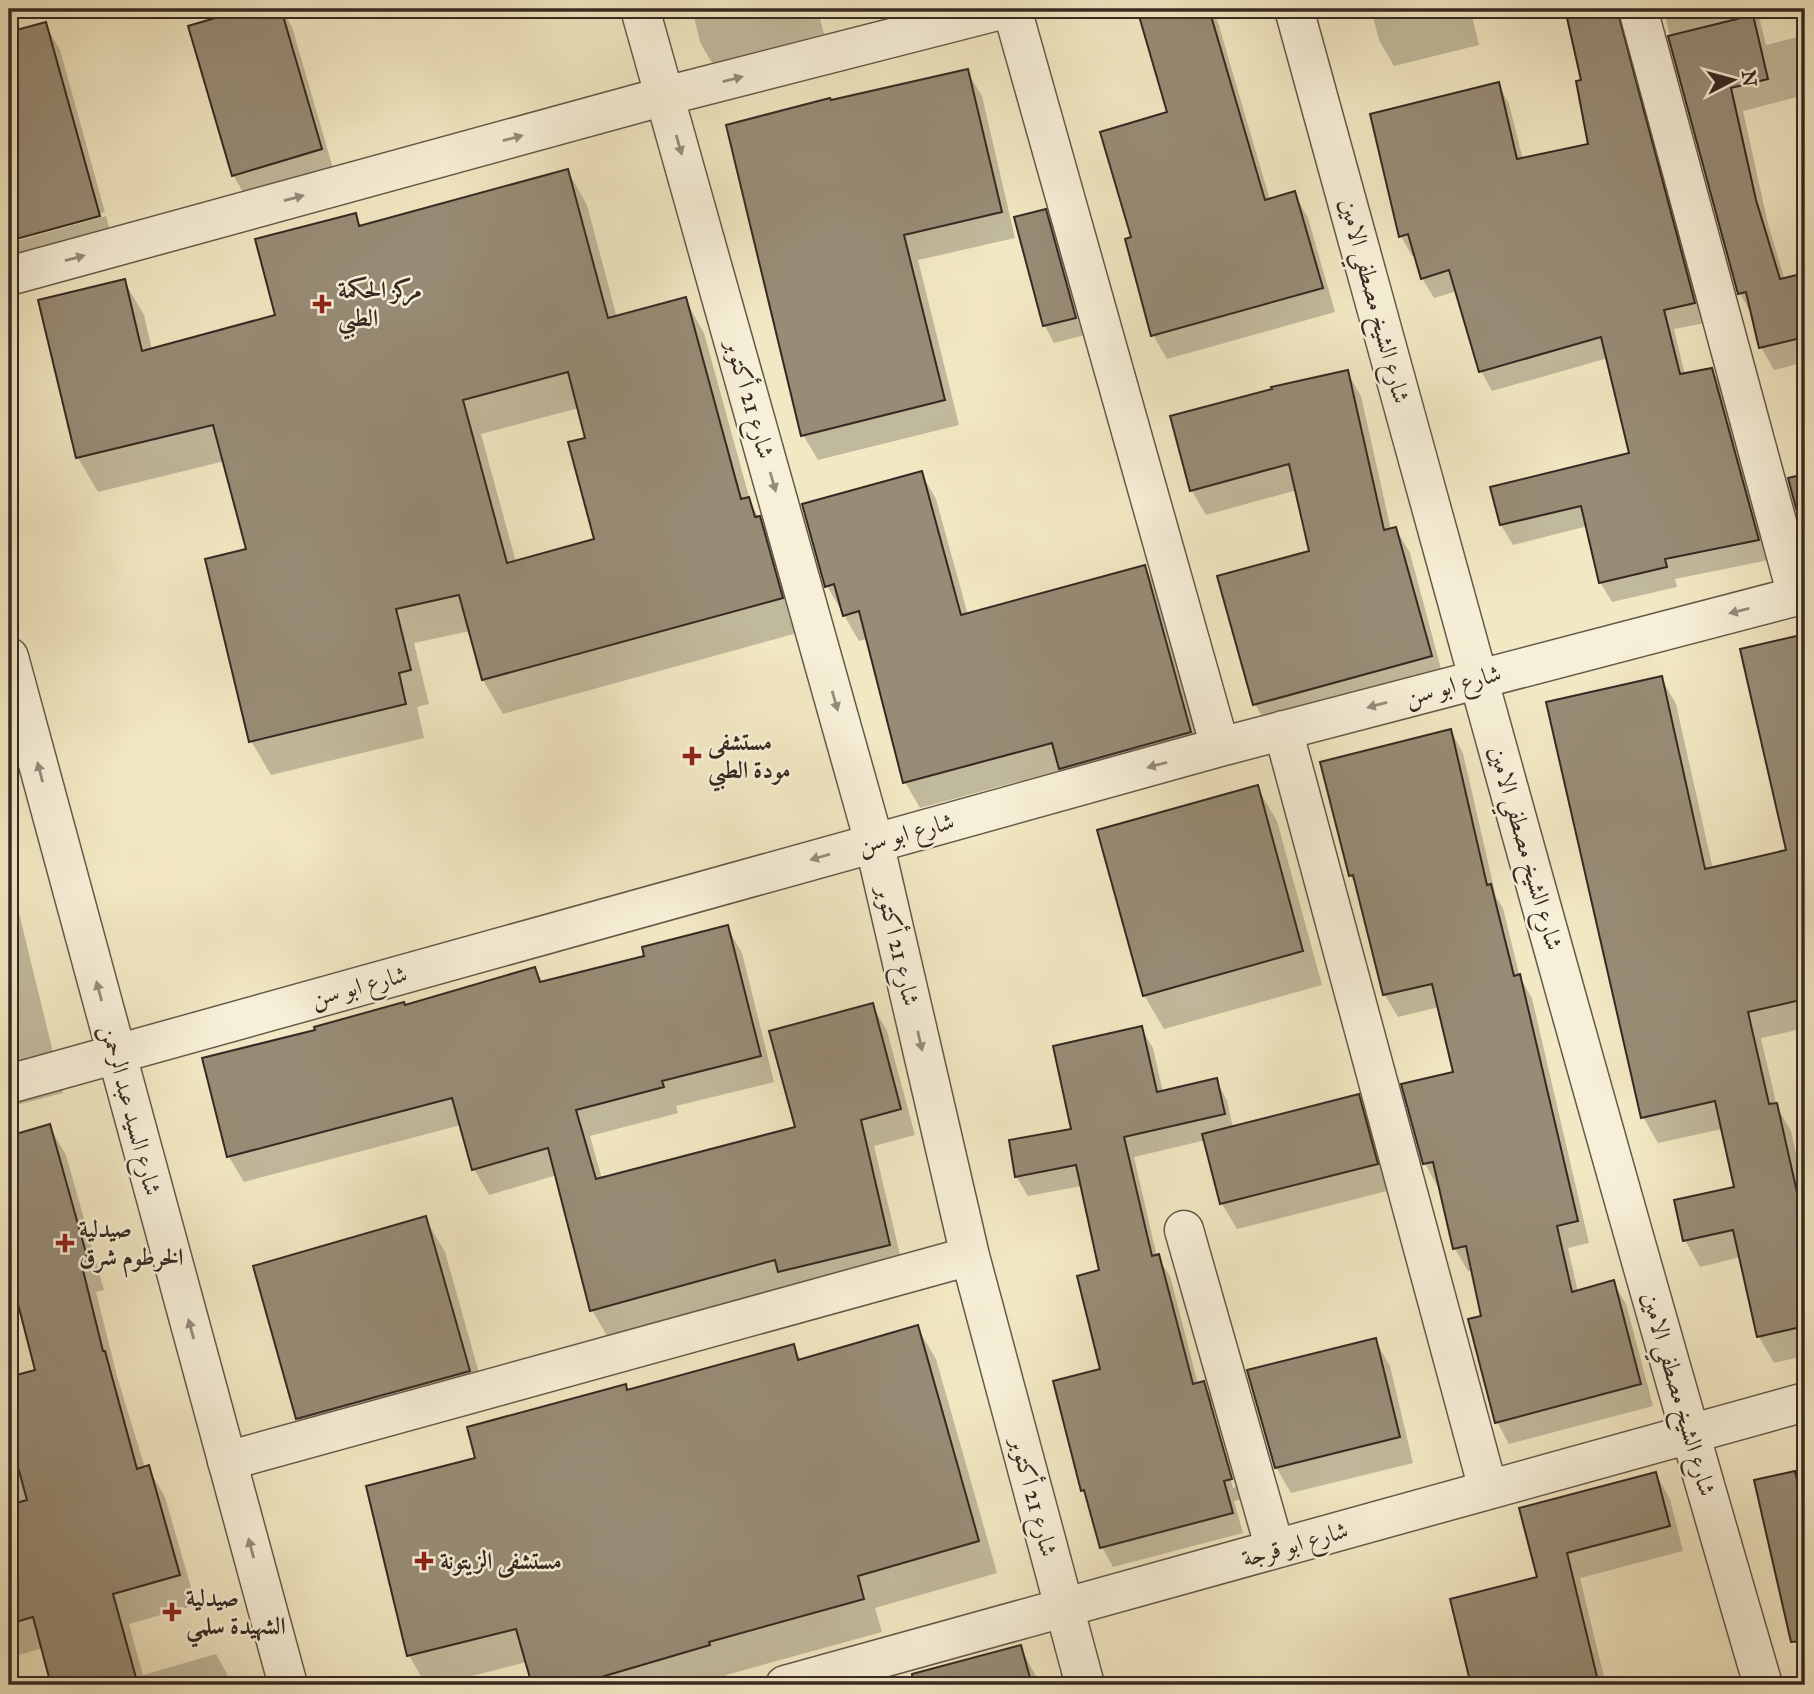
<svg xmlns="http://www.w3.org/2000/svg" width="1814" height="1694" viewBox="0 0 1814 1694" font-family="'IM FELL Great Primer',Amiri,serif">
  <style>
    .shadow { fill: #0003; fill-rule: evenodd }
    .building { fill: #988c76; stroke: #362923; stroke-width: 2; fill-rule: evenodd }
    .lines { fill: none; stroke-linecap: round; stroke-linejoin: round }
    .minor-casing { stroke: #65594b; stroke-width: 41 }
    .tertiary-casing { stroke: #65594b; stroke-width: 41 }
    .minor { stroke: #f7f0d8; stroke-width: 38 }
    .tertiary { stroke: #f7f0d8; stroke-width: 38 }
    .oneway { fill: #968c7e }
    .poi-dot { fill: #8f2418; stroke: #f7f0d8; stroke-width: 2.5 }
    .labels { text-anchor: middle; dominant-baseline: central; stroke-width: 5; stroke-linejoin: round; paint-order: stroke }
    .poi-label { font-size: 24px; font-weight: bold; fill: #362923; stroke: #f7f0d8; text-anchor: start }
    .street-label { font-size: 24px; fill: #362923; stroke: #f7f0d8 }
  </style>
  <rect width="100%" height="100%" fill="#f2e8c3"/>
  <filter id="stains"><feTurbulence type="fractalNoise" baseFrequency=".00286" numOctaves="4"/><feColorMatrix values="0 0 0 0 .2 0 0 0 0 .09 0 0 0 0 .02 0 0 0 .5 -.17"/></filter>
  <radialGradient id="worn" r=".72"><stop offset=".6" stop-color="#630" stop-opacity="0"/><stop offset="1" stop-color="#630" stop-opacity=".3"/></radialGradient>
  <path class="shadow" d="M253,9h29l10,18 43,148 -87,26 -15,-26 -43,-148z
    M692,9h155l-28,6 5,19 -112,29 -12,-21z
    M1153,9h59l5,10 53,181 24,-7 14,25 27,94 -168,47 -14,-24 16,-222 -29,-101z
    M1371,9h99l9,36 -85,21 -15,-26z
    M1567,9h74l64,314 -31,6 11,46 27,-5 11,19 46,171 -94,19 2,8 -65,15 -12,-20 -12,-56 -75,19 -12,-20 -9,-37 139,-33 -23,-97 -116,33 -11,-20 -24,-80 -23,7 -12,-20 -6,-23 -4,1 -11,-20 97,-152 11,20 14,56 68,-14 -8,-64z
    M1648,9h109l9,36 39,-10v60l-62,16 25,113 37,123v15l-31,8 -13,-23 -9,-31 -12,-23 -76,-280z
    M45,24l15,26 45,162 -96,27v-205z
    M967,71l15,25 33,142 -97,22 41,165 -141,35 -15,-25z
    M568,171l19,34 30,113 68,-19 19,34 47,171 27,47 23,81 -298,82 -20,-34 -13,-49 -56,12 15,61 -12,3 7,31 -153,37 -20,-34 -2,-191 -24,-89 -127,31 -20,-34 -38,-157 84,-20 20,34 8,35 125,-34 78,-101 7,12zM579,408l8,31 9,101 -80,22 -35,-128z
    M1045,211l10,18 30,106 -31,8 -9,-17z
    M106,216l7,26 -104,28v-27z
    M1347,372l14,24 30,134 5,-1 14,24 34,127 -175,48 -14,-24 56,-152 -14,-62 -91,25 -14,-24 -20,-73z
    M921,473l15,26 32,116 177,-48 14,26 45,165 -129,36 -14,-24 -141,38 -15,-26 -37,-143 -9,2 -32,-55z
    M1805,636v392l-44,10 16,69 14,24 14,63v162l-31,7 -15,-26 -18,-80 -41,10 -15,-27 51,-52 -14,-59 -64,14 -15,-26 18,-439 15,26 37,165 75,-18 -45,-201z
    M1451,731l12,22 33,144 7,11 17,70 12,20 57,245 -21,5 10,44 35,-10 13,22 27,102 -144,38 -12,-22 -14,-105 -10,-47 -5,1 -13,-22 -15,-64 -3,1 -12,-23 30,-89 -16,-67 -41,10 -13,-22 -27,-106 -8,-14z
    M1257,787l20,34 45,164 -158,44 -20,-34z
    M9,872l54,221 -54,14z
    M727,927l15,26 32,129 -98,24 2,7 -88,23 12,43 195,-51 75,-123 15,26 28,104 -41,11 30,125 -109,26 -7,-11 -181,50 -15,-26 -35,-135 -68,20 -15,-26 -13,-44 -217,57 -15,-25 -24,-97 200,-53 130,-38 8,14 104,-26z
    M1141,1028l12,20 10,45 53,-13 11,20 6,28 125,-32 15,26 18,68 -154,39 -15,-25 -16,-64 -72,17 23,100 13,19 28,108 5,-1 12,20 27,96 -8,2 9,32 -130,34 -11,-20 -12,-44 -8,-13 21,-120 -2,-98 -19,-86 -54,10 -12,-20 57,-45zM1208,1402h4l24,85 -3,1z
    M49,1126l17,29 38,135 -8,2 21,84 28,92h3l17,29 31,108 -67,19 14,51 73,-21 17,31h-180l-10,-37 -34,10v-279l28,-8 -15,-58 -13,4v-180z
    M425,1218l20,34 43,153 -171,47 -19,-33 -43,-152z
    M917,1327l19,32 61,214 -122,35 7,24 -156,43 1,3 -24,7h-169l-7,-23 -90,23h-11l-17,-30 69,-196 147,-73 3,5 165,-45 8,14z
    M1375,1340l15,26 23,97 -122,30 -15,-26z
    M1794,1473l11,21v128l-10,2z
    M1656,1474l14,25 13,52 -103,27 26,107h-134l-20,-85 87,-22 -18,-68z
    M1020,1647l21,38h-158v-1z"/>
  <path class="building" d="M246,9h35l41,140 -90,27 -44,-150z
    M1137,9h72l56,191 30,-9 28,97 -172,48 -26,-97 6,-2 -31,-105 67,-20z
    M1565,9h52l78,294 -31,7 16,64 32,-6 47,172 -94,19 2,8 -68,16 -18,-77 -81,19 -10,-38 139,-34 -28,-116 -122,35 -30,-102 -28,9 -13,-45 -9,3 -29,-123 129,-32 18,77 71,-15 -12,-63 5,-1z
    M1753,15l15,64 -37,9 25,112 24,79 25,-6v64l-46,11 -13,-56 -8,2 -70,-258z
    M46,22l54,194 -91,25v-209z
    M968,69l34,143 -98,23 41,165 -144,36 -75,-311 104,-27 1,2z
    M568,169l40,149 78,-21 55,202 8,-2 6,20 5,-1 23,82 -301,82 -23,-85 -63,14 15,61 -12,3 7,31 -157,38 -44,-183 41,-10 -33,-124 -137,33 -38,-158 87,-21 17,72 133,-36 -20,-76 101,-26 3,13zM568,372l17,66 -17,4 26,97 -87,24 -44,-163z
    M1046,209l30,109 -33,8 -29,-109z
    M1348,370l36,160 12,-3 36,129 -179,49 -36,-129 92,-25 -20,-87 -99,27 -20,-75 102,-27 -1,-2z
    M922,471l39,144 184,-50 46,167 -132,37 -7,-26 -149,40 -44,-172 -16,5 -9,-32 -9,3 -23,-83z
    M1805,474v56l-3,1 -14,-53z
    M1805,634v365l-57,13 21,92 8,-1 28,125v98l-48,11 -24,-107 -50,11 -9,-41 60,-13 -19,-86 -74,17 -95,-416 116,-26 43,193 81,-19 -46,-201z
    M1451,729l36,156 4,-1 23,92 6,-2 58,247 -21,5 15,66 42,-12 27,104 -146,39 -27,-104 13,-3 -15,-70 -13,3 -20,-87 -10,2 -22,-80 52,-12 -21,-88 -49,11 -30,-120 -4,1 -29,-114z
    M1258,785l45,166 -160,45 -46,-166z
    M728,925l33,131 -99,25 2,6 -88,23 20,69 199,-52 -26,-96 104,-28 28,106 -40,11 29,125 -112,27 -3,-12 -185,51 -42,-163 -76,22 -20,-72 -225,59 -25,-99 113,-28 -1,-3 90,-25 1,3 130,-38 5,15 104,-26 -2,-9z
    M1142,1026l15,66 60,-14 8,36 -101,23 28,119 7,-2 34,130 11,-3 28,98 -8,2 9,32 -133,35 -16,-58 -3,1 -28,-110 47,-12 -23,-93 22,-6 -23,-105 -61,12 -6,-37 62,-11 -18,-83z
    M1359,1094l19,70 -158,40 -18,-70z
    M50,1124l38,136 -7,2 22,89h2l32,118 12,-4 31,110 -67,19 25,91h-87l-18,-68 -24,7v-119l18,-5 -18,-66v-57l26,-7 -26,-101v-133z
    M426,1216l44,155 -174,48 -43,-153z
    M918,1325l61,216 -121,35 6,23 -155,43 1,3 -136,40h-42l-16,-56 -109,27 -41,-170 109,-28 -8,-31 159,-43 1,6 167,-46 4,16z
    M1376,1338l24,99 -125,31 -28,-98z
    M1795,1471l10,45v125l-14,1 -37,-162z
    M1656,1472l14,54 -103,27 32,132h-128l-21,-86 87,-22 -18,-69z
    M1021,1645l11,40h-119l-1,-11z"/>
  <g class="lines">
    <defs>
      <path id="minor" d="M640,9l234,833 96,414 115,429
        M1012,9l208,738
        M1294,9c154,559 306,1119 469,1676
        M1638,9l159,587
        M9,276l656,-180 340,-87
        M1283,730l205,759
        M9,1084l1211,-337 585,-153
        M1184,1230l91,319
        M227,1461l743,-205
        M785,1685l1020,-283"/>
      <path id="tertiary" d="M9,657l279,1028"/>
    </defs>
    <use href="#minor" class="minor-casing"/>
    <use href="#tertiary" class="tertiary-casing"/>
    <use href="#minor" class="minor"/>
    <use href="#tertiary" class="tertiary"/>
  </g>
  <defs><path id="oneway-solid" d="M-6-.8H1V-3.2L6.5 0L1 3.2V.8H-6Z" transform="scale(1.75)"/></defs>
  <g class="oneway">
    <use href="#oneway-solid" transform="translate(733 79) rotate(-14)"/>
    <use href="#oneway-solid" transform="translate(513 138) rotate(-15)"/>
    <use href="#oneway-solid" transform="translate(679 145) rotate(74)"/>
    <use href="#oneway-solid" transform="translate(294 198) rotate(-15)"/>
    <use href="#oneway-solid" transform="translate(75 258) rotate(-15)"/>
    <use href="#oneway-solid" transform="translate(773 482) rotate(74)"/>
    <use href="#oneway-solid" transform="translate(1739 611) rotate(166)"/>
    <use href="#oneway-solid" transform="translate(835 701) rotate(74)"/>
    <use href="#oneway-solid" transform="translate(1377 705) rotate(165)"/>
    <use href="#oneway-solid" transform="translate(1157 765) rotate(165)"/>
    <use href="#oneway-solid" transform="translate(40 772) rotate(-105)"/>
    <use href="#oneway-solid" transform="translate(820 857) rotate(164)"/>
    <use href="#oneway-solid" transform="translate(99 991) rotate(-105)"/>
    <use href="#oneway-solid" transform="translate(920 1041) rotate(77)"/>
    <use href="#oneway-solid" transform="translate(191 1329) rotate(-105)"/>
    <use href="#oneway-solid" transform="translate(251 1548) rotate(-105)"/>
  </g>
  <g class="poi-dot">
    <path d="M318.5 293.5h7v7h7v7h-7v7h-7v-7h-7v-7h7z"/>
    <path d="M688.5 745.5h7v7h7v7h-7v7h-7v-7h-7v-7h7z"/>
    <path d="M61.5 1232.5h7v7h7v7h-7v7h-7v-7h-7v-7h7z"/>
    <path d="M420.5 1550.5h7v7h7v7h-7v7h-7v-7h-7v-7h7z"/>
    <path d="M168.5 1601.5h7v7h7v7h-7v7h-7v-7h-7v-7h7z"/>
  </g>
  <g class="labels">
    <g class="poi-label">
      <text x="338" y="290">مركز الحكمة<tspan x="338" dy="28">الطبي</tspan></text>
      <text x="708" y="742">مستشفى<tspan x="708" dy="28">مودة الطبي</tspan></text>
      <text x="79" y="1229">صيدلية<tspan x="79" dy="28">الخرطوم شرق</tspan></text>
      <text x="440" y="1561">مستشفى الزيتونة</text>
      <text x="186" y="1598">صيدلية<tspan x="186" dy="28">الشهيدة سلمي</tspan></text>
    </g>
    <g class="street-label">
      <text transform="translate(1375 301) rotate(75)">شارع الشيخ مصطفي الامين</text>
      <text transform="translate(750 399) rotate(74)">شارع 21 أكتوبر</text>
      <text transform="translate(1453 685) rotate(-15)">شارع ابو سن</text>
      <text transform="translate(906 833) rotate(-15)">شارع ابو سن</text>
      <text transform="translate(1526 848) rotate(74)">شارع الشيخ مصطفي الامين</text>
      <text transform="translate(898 946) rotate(77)">شارع 21 أكتوبر</text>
      <text transform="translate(359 986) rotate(-15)">شارع ابو سن</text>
      <text transform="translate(131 1110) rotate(75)">شارع السيد عبد الرحمن</text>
      <text transform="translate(1679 1394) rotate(74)">شارع الشيخ مصطفي الامين</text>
      <text transform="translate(1034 1497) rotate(75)">شارع 21 أكتوبر</text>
      <text transform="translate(1295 1544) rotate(-16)">شارع ابو قرجة</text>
    </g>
  </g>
  <rect width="1814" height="1694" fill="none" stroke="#f2e8c3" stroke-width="35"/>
  <rect x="10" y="10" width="1793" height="1673" fill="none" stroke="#362923" stroke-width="3.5"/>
  <rect x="18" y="18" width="1779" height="1659" fill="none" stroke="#362923" stroke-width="2"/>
  <g transform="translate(1733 80) rotate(84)" stroke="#f7f0d8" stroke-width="5" paint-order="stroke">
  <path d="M0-5L12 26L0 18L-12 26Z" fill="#362923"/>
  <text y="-10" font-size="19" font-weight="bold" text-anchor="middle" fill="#362923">N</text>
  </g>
  <rect width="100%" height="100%" filter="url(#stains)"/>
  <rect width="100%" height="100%" fill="url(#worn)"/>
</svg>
